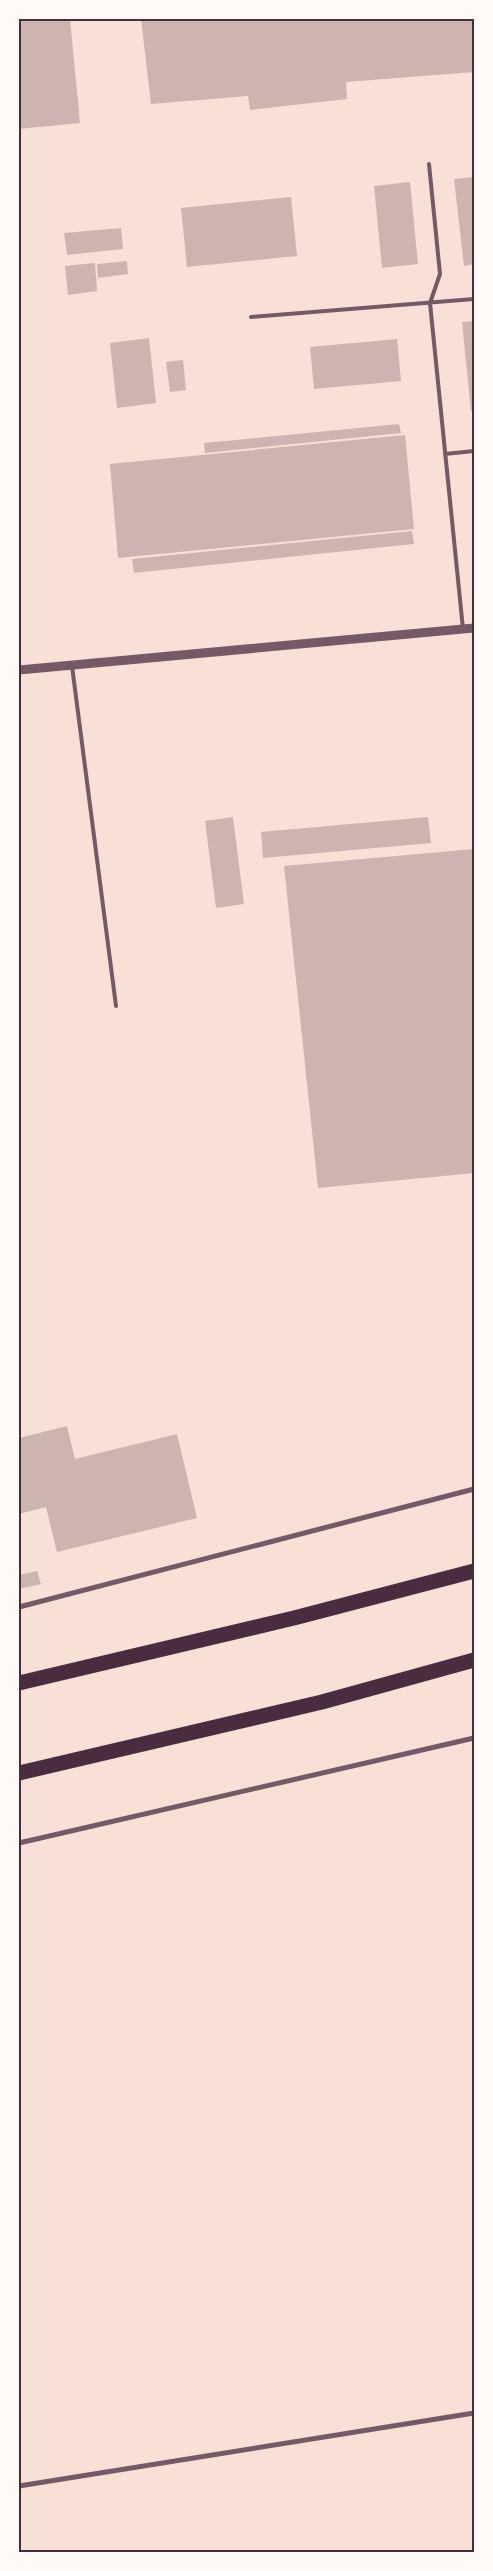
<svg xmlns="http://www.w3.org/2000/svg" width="493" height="2571" viewBox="0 0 493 2571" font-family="'Open Sans',sans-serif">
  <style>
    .building { fill: #ccb4b1 }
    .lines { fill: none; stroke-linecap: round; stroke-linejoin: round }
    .service { stroke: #755966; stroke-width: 4 }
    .minor { stroke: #755966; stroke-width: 5 }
    .tertiary { stroke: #755966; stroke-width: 9 }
    .motorway { stroke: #4a2c40; stroke-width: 15 }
    .neatline { fill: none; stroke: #4a2c40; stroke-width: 2 }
  </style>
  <rect width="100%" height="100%" fill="#f7e1d7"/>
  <path class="building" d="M19,19h51l10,104 -61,6z
    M141,19h333v53l-128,10 1,17 -97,11 -2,-14 -97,8z
    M474,177v87l-10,2 -10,-87z
    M410,182l8,82 -36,4 -8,-82z
    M291,197l6,59 -110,11 -6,-59z
    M121,228l2,21 -56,6 -3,-22z
    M127,261l1,13 -30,4 -1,-14z
    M95,263l2,28 -29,4 -3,-29z
    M474,321v90h-3l-9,-89z
    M149,338l7,65 -39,5 -7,-65z
    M397,339l4,42 -87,8 -4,-42z
    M183,360l3,30 -16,2 -4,-30z
    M399,424l2,9 -196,20 -1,-10z
    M405,435l9,94 -296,29 -8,-94z
    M412,531l2,13 -280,29 -2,-14z
    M233,817l11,87 -28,4 -11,-87z
    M428,817l3,26 -168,15 -2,-26z
    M474,849v324l-156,15 -34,-322z
    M67,1426l8,33 102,-25 20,84 -140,34 -11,-45 -27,7v-76z
    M37,1571l4,13 -22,5v-14z"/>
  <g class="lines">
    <path class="service" d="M429,164l11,110 -10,29 33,326
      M251,317l223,-18
      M445,454l29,-3
      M72,666l44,340"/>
    <path class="minor" d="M19,1607l455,-118
      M19,1843l455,-105
      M19,2486l455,-73"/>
    <path class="tertiary" d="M19,670l455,-42"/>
    <path class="motorway" d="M19,1683l275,-65 180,-47
      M19,1773l303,-71 152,-42"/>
  </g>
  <rect width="493" height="2571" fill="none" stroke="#fffaf5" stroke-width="40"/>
  <rect x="20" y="20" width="453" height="2531" class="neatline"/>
</svg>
